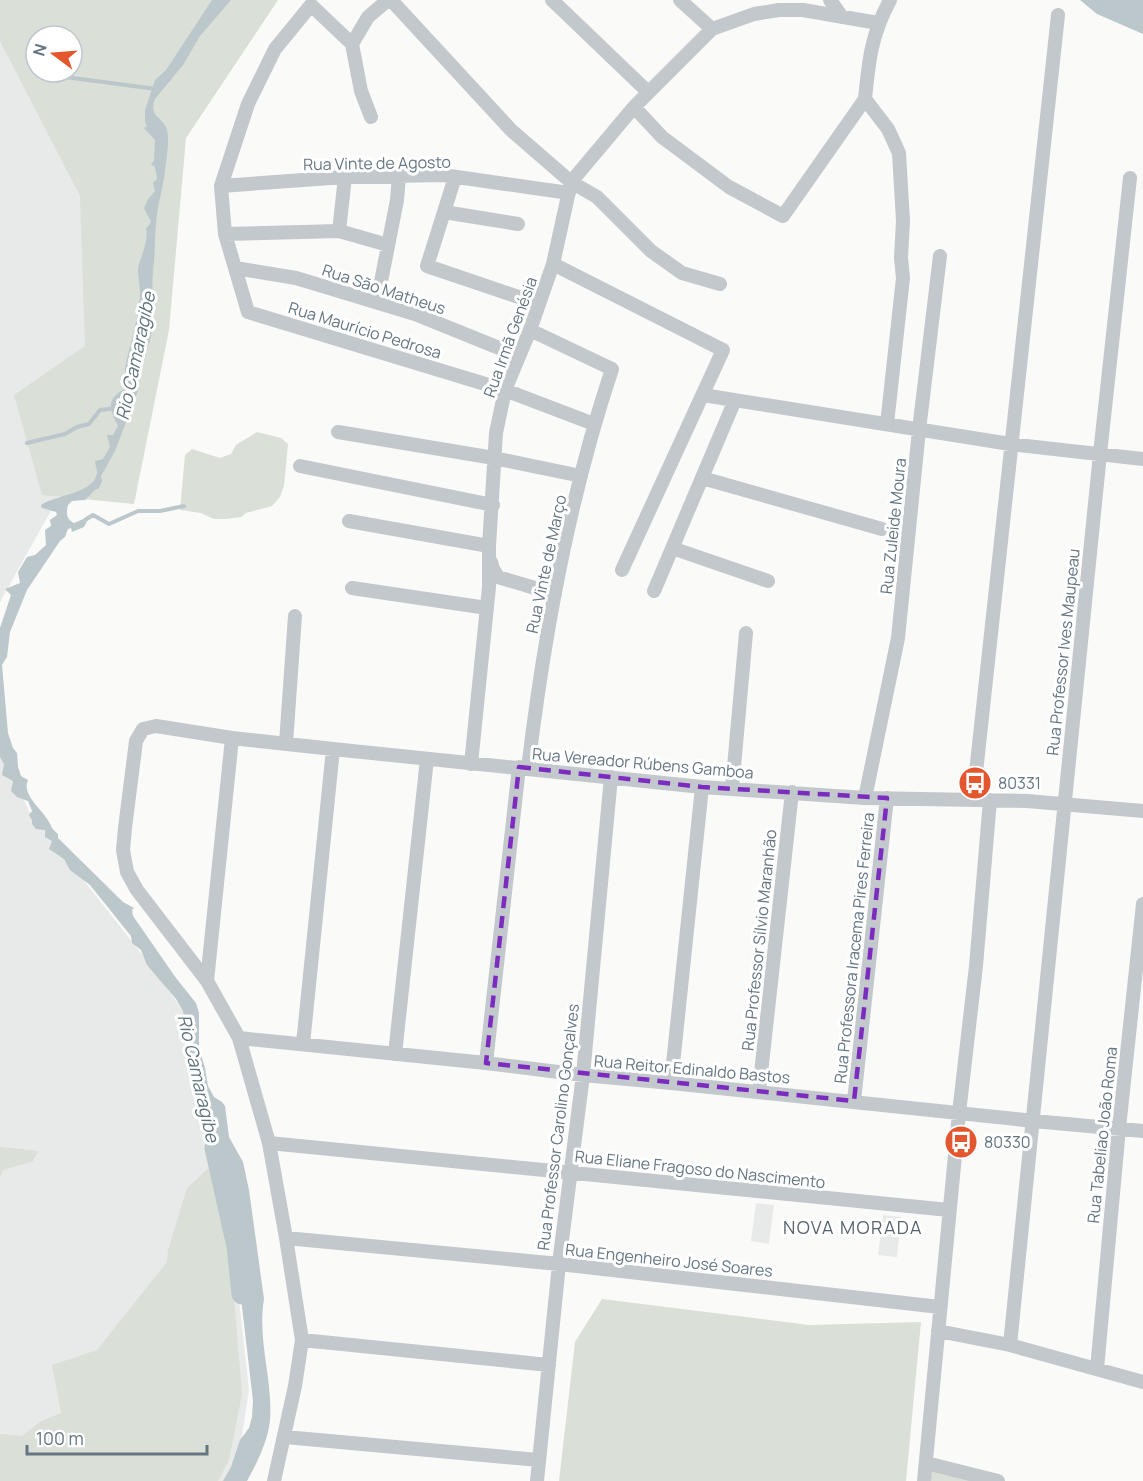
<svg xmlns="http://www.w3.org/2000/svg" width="1143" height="1481" viewBox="0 0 1143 1481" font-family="Manrope,sans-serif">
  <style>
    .built { fill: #e8e9e9; fill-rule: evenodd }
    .green { fill: #dadfd7; fill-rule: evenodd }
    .water { fill: #bbc7cb }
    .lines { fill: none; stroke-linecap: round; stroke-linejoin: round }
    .stream { stroke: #bbc7cb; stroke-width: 4 }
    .river { stroke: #bbc7cb; stroke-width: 21 }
    .street { stroke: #c3c8cc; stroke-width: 14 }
    .marked { fill: none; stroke: #7b2cbf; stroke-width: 4.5; stroke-dasharray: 12 8; stroke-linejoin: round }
    .labels { text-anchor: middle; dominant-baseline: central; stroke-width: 6; stroke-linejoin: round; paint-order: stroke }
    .street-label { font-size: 16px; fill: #657683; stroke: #fff }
    .poi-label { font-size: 16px; fill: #657683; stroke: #fff; text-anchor: start }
    .water-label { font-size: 18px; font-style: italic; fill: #60757c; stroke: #fff }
    .neighbourhood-label { font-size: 18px; letter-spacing: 1.5px; fill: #57646e; stroke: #fff }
  </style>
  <rect width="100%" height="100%" fill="#fafaf8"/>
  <path class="built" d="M0,0h209l-132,464 -77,138zM36,36h36v36h-36z
    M0,745l29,66 127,161 27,39 50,235 16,144 -11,71 -11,20h-227z
    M756,1203l18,2 -5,39 -18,-3z
    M883,1215l18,2 -4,40 -19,-2z"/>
  <path class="green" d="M0,0h278l-92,138 -17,192 -35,174 -92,-9 -28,-100 71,-49 -5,-150 -80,-155zM36,36h36v36h-36z
    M257,432l24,6 7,6 -4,42 -4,11 -8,9 -26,7 -5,4 -15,2h-12l-13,-6 -21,-3 5,-55 7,-6 28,9 11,-4 5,-9z
    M0,1147l38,4 -5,10 -30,9 -3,8z
    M212,1165l12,58 9,62 9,109 -13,66 -11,21h-218v-47l22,2 19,-15 20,-8 -9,-48 45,-15 70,-88 1,-12 19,-62z
    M602,1299l207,26 112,-3 -15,159h-347l16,-139z
    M929,1467l48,14h-50z"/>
  <path class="water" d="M212,0h19l-31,36 -17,29 -28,34c-7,19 8,17 12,31 3,13 -1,28 -2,41 -1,11 -4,21 -6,32 -5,22 -3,46 -6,68 -2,22 2,43 -2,64 -3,16 -14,40 -12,53l-24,63 -14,25 1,5 -3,7 -4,2 -10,10 -13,1 -4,4c-2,8 -2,14 6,18l14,-6 -2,6 -2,4 -12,5 -1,-4 -3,1 -3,8 -5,4 -33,49 -17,42 -3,25 -5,8 6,68 5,15 4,5 1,14 3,9 7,4c-7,15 15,30 21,42 3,6 4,8 9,12v4l65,64 11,6 -2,2 1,6 43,62 20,25 3,10v35l6,20 3,18 6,11 8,5 3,4 4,31 14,25 6,28 15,109c-7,41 9,81 6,121 -2,21 -13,43 -23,61h-24l8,-14 9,-27 9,-12 3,-11 1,-16 -12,-103 -5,-18 4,-20 2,-37 -7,-20 -1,-11 -9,-16h-5l-9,-41 -7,-14 -19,-90 -2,-20 -7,-12 -29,-34 -6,-15 -9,-7 -1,-7 -41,-51 -20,-15 -6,-11 -15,-10 3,-8 -7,-4v-7l-9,-1 -4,-5v-4l-3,-5 3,-4 -4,-10 -11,-4 -6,-6 2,-10 -11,-6 2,-11 -4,-7v-129l11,-33 -6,-6 15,-6 -2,-11 9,-15 8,-2 11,-10 -1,-15 6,-4 -1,-6 7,-5 -1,-3 -14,-4 -1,-3c14,-10 51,-11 56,-31 1,-4 -2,-9 -2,-13l8,-2 7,-12 -3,-12h6l5,-9c-5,-10 -12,-22 -2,-31 4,-4 8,-5 12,-9 1,-7 -4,-11 -3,-18 5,-24 13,-47 15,-72 1,-10 -4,-23 -1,-32 3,-9 10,-26 7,-35l5,-7 -7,-14 4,-9 7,-8 -2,-8 4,-4 -2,-12 -4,-3 3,-3 1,-21 -11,-12 3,-2 -2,-4v-12l10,-30 11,-10z
    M1080,0h63v34l-46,-20z"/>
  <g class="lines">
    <path class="stream" d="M65,77l91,12
      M27,443l38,-9 12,-7 12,-3 11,-14 15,-2
      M85,520l8,-5 16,9 29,-13h22l24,-5"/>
    <path class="river" d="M215,1148l22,98 5,48"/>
    <path class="street" d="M391,0l120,130 60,52 26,15 54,54 31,22 38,11
      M552,0l96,92
      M680,0l32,29
      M830,0l12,17
      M352,44l-41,-39 -36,44 -27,55 -27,82 4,48 23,78 257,78 89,34
      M634,107l28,30 67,50 54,29 82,-117
      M371,117l-10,-26 -9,-47 16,-27 20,-17
      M455,177l-28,89 112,38
      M221,186l124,-9 98,-2 126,18
      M444,212l74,12
      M339,231l49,14
      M225,234l114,-3 6,-54
      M553,264l170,86 -101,220
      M235,268l61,10 119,36 104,42
      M377,302l20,-102 2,-24
      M703,395l307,49 133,15
      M887,424l16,-146 -2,-20 2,-37 -4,-68 -11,-24 -23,-30c4,-40 6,-63 25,-99
      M338,432l156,26 87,18
      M300,466l193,39
      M702,478l180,51
      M349,521l140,25
      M672,548l96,33
      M491,562l2,7 5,8 57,17
      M352,588l135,20
      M654,591l81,-191
      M286,743l9,-127
      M471,764l18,-177v-41l7,-113 9,-43 25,-60 23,-66 18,-82 63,-75 78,-78 42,-15 25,-4h24l75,13
      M528,769c16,-135 41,-271 84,-400l-82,-39
      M732,789l14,-156
      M865,798l33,-160 21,-208 21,-174
      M973,800l85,-785
      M207,981l25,-243
      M239,1038l247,25 97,12 88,8 363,38 109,10
      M303,1044l30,-295
      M395,1054l32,-295
      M486,1063l33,-296
      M671,1083l31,-296
      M759,1091l33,-299
      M854,1101l33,-303
      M269,1143l680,67
      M286,1238l273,26 381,43
      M938,1331l72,14 133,37
      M302,1340l247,25
      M1010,1345l90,-891 30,-276
      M1097,1369l22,-241 24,-224
      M285,1437l254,23
      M926,1463l72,18
      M274,1481l21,-95 7,-46 -16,-102 -17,-95 -30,-105 -32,-57 -70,-91 -10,-18 -4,-22 2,-22 11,-87 7,-12 13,-3 76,12 101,11 369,38 163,11 162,3 116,10
      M537,1481l22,-217 24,-189 28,-298
      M924,1481l35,-368 17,-147 14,-166"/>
  </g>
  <path class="marked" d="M519,767l183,20 185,11 -33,303 -368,-38z"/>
  <defs>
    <symbol id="bus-disc" viewBox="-11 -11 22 22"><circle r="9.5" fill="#e4572e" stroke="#fff"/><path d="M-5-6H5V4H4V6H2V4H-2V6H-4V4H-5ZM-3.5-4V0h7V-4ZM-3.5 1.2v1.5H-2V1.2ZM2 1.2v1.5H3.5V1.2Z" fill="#fff"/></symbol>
  </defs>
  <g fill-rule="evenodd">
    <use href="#bus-disc" x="956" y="764" width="38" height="38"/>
    <use href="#bus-disc" x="942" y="1123" width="38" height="38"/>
  </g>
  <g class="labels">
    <g class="street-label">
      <text transform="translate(377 163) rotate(-1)">Rua Vinte de Agosto</text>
      <text transform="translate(384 289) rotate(18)">Rua São Matheus</text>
      <text transform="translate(365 330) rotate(17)">Rua Maurício Pedrosa</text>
      <text transform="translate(510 337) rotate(-70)">Rua Irmã Genésia</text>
      <text transform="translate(893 526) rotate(-84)">Rua Zuleide Moura</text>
      <text transform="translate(546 564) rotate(-78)">Rua Vinte de Março</text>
      <text transform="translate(1063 652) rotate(-84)">Rua Professor Ives Maupeau</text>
      <text transform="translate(643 763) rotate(5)">Rua Vereador Rúbens Gamboa</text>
      <text transform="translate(759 940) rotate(-84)">Rua Professor Sílvio Maranhão</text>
      <text transform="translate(854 948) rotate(-84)">Rua Professora Iracema Pires Ferreira</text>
      <text transform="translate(692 1069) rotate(5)">Rua Reitor Edinaldo Bastos</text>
      <text transform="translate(558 1127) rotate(-83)">Rua Professor Carolino Gonçalves</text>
      <text transform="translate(1102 1135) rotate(-84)">Rua Tabeliao João Roma</text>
      <text transform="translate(700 1169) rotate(6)">Rua Eliane Fragoso do Nascimento</text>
      <text transform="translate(669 1260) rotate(6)">Rua Engenheiro José Soares</text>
    </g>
    <g class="poi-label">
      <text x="998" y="783">80331</text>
      <text x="984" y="1142">80330</text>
    </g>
    <g class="water-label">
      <text transform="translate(135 356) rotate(-78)">Rio Camaragibe</text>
      <text transform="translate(199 1078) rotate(77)">Rio Camaragibe</text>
    </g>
    <g class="neighbourhood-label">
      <text x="853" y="1227">NOVA MORADA</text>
    </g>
  </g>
  <g transform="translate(54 54) rotate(286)"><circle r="28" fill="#ffffff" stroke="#c1c8cd" stroke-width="1.5"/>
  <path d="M0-4.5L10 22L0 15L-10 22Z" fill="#e4572e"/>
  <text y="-9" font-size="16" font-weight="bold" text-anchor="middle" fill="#657683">N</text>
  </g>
  <path d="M27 1445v9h180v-9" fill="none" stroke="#657683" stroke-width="3"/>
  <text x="36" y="1445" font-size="18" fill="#657683" stroke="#ffffff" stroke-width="4.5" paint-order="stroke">100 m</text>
</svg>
